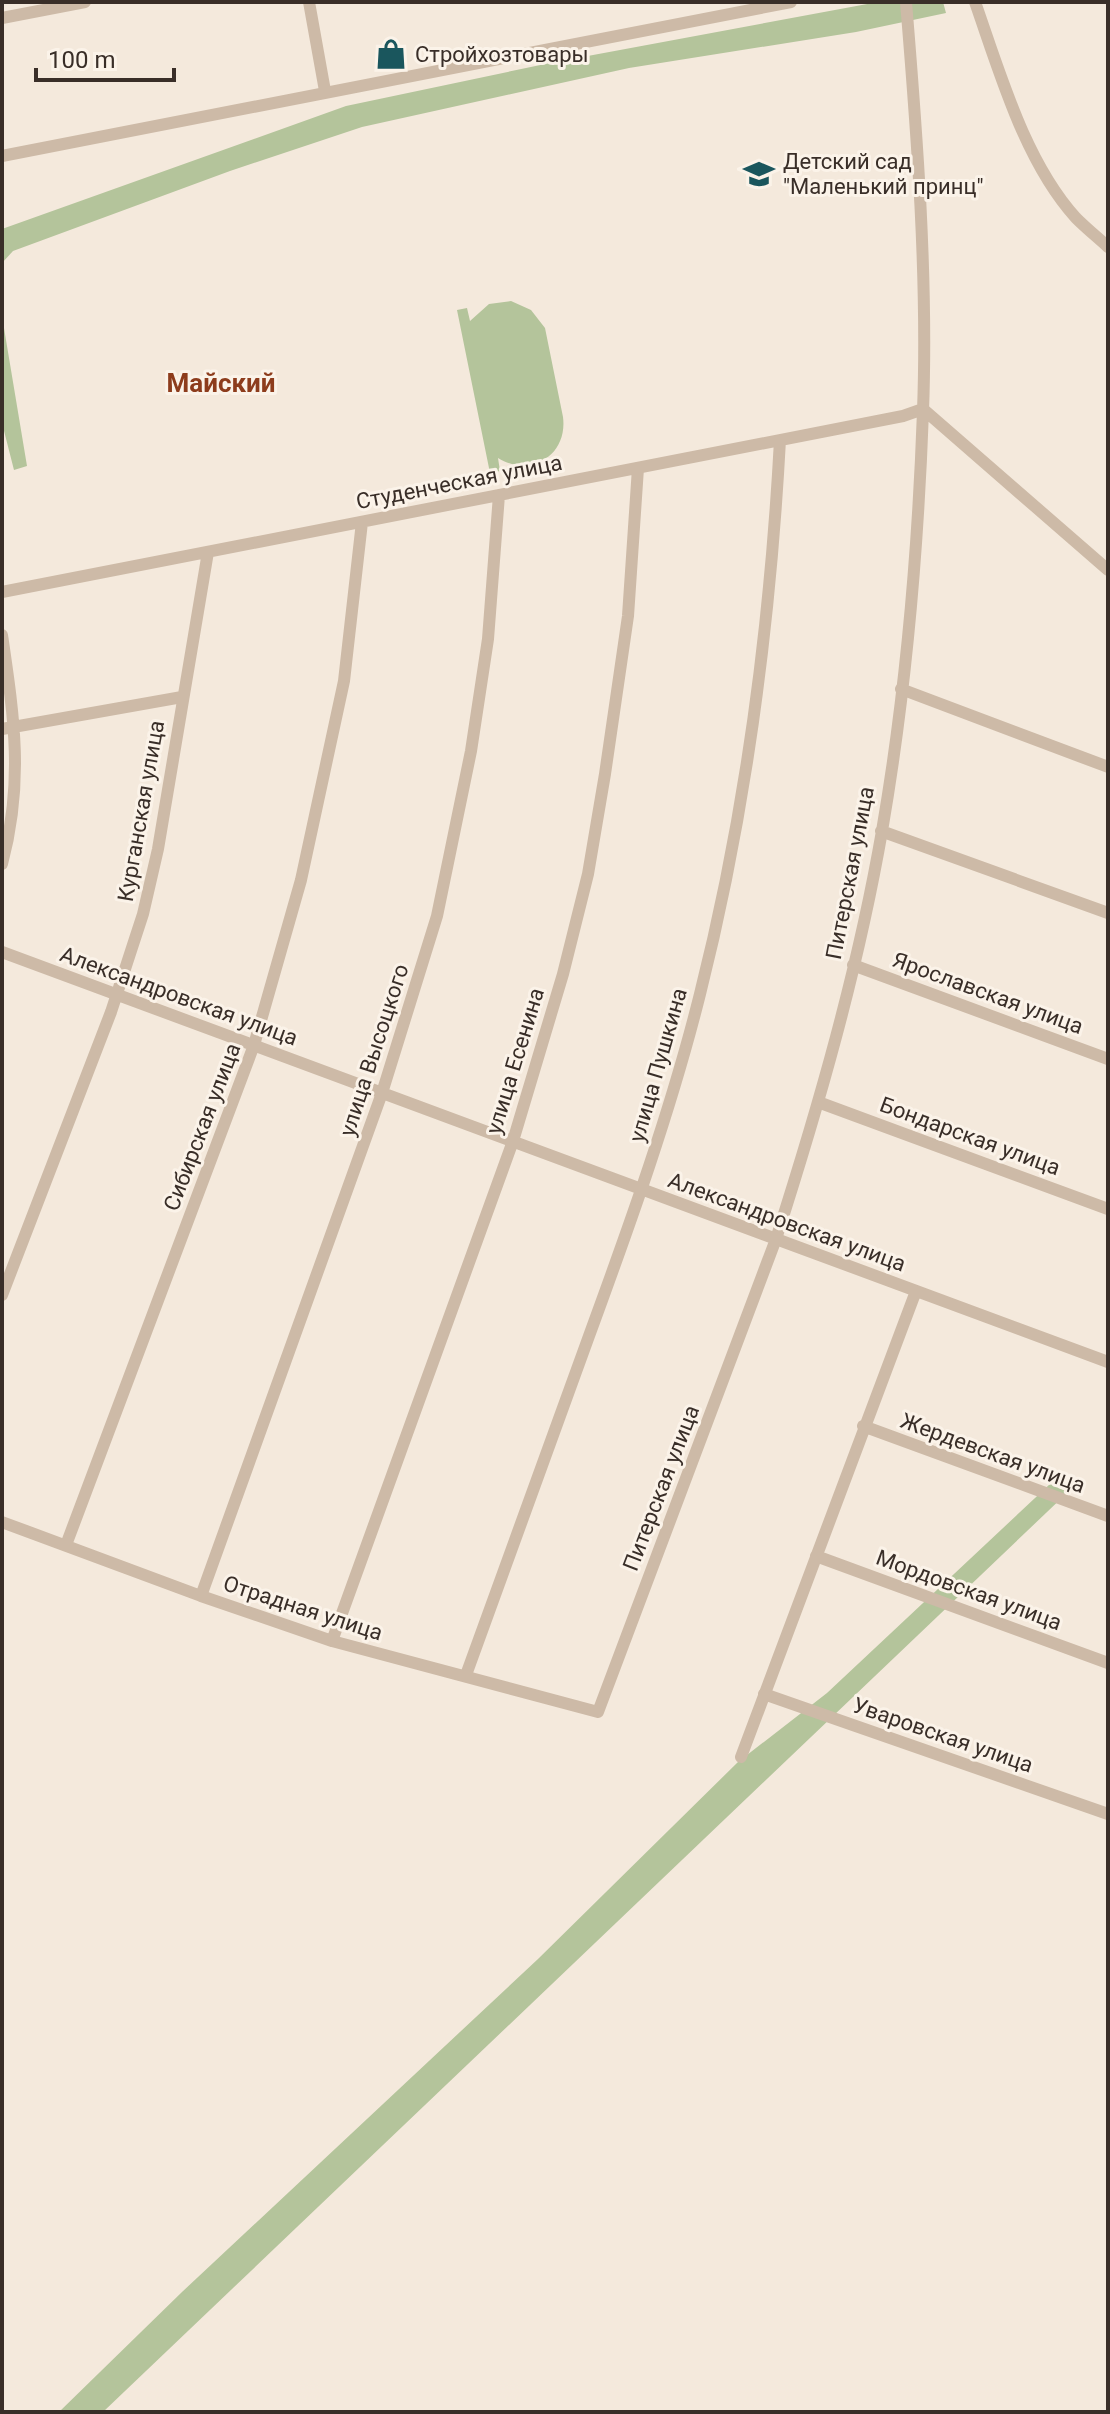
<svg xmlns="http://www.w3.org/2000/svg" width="1110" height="2414" viewBox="0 0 1110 2414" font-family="Roboto,sans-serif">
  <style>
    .green { fill: #b4c49b }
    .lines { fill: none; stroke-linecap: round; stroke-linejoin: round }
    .minor { stroke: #cdbaa7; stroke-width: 12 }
    .labels { text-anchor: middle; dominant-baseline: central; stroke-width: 6; stroke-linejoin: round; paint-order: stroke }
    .poi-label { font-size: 22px; fill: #392e28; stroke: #fbf3e9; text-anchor: start }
    .street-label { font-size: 22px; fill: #392e28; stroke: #fbf3e9 }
    .quarter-label { font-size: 26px; font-weight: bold; fill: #8d3c1c; stroke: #fbf3e9 }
  </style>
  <rect width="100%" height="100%" fill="#f4e9dc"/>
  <path class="green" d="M878,2h65l3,11 -90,19 -227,36 -267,59 -132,44 -217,80 -11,12v-34l344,-123 204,-43z
    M511,301l20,9 14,18 18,89c5,39 -33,61 -65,41l2,13 -10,2 -33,-163 10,-2 3,13 19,-17z
    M2,316l25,150 -13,4 -12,-47z
    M1050,1484l18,8 -965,920h-44l123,-120 356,-333 200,-197 89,-69z"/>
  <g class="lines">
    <path class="minor" d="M309,2l16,89
      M975,2c25,71 50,160 101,216 10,10 21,19 32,29
      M2,18l83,-16
      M2,156l789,-154
      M2,592l901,-176 20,-7 185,161
      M2,635c12,82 22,147 0,229
      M901,689l207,78
      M2,729l180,-32
      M881,831l227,82
      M2,952l1106,410
      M853,965l255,94
      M818,1102l290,107
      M2,1295l109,-283 32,-98 15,-65 50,-297
      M863,1426l245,90
      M2,1522l199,74 131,45 266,71 178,-473c43,-134 82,-270 106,-408 24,-139 36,-280 41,-420 5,-133 -6,-276 -17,-409
      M66,1545l188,-500 47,-165 43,-199 18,-159
      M816,1556l292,107
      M201,1596l181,-503 55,-177 34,-165 17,-112 11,-144
      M332,1641l181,-500 50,-167 25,-100 17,-100 23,-158 10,-148
      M466,1675c41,-113 82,-226 123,-339 41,-112 82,-226 111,-342 46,-182 70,-367 80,-554
      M764,1694l344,120
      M741,1757l175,-466"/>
  </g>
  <defs>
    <symbol id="shop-bare" viewBox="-9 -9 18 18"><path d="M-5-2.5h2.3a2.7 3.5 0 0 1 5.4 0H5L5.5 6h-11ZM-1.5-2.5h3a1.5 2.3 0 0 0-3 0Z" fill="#1a565d" stroke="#fbf3e9" stroke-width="2.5" paint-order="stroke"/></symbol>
    <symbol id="school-bare" viewBox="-9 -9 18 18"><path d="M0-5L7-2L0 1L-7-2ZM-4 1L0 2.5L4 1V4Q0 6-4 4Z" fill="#1a565d" stroke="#fbf3e9" stroke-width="2.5" paint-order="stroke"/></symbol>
  </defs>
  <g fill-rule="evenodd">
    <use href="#shop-bare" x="369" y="32" width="44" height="44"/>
    <use href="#school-bare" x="737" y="152" width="44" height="44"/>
  </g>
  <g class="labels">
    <g class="poi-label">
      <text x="415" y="54">Стройхозтовары</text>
      <text x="783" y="161">Детский сад<tspan x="783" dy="25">"Маленький принц"</tspan></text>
    </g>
    <g class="street-label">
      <text transform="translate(459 482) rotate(-11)">Студенческая улица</text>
      <text transform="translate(141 811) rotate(-80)">Курганская улица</text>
      <text transform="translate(850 873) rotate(-79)">Питерская улица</text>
      <text transform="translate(988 993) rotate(20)">Ярославская улица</text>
      <text transform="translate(179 996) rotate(20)">Александровская улица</text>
      <text transform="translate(374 1050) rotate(-72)">улица Высоцкого</text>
      <text transform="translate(515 1061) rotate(-73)">улица Есенина</text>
      <text transform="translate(658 1065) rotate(-74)">улица Пушкина</text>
      <text transform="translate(202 1127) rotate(-69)">Сибирская улица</text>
      <text transform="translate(970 1136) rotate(20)">Бондарская улица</text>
      <text transform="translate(787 1222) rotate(20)">Александровская улица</text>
      <text transform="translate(993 1453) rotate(20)">Жердевская улица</text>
      <text transform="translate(661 1488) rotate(-69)">Питерская улица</text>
      <text transform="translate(969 1590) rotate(20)">Мордовская улица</text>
      <text transform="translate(303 1608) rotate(18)">Отрадная улица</text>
      <text transform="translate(943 1735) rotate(19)">Уваровская улица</text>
    </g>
    <g class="quarter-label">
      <text x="221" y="383">Майский</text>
    </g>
  </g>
  <rect width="1110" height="2414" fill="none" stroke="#392e28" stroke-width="8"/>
  <path d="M36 68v12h138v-12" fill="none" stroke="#392e28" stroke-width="4"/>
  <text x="48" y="68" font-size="24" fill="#392e28" stroke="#fbf3e9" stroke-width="6" paint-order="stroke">100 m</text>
</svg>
